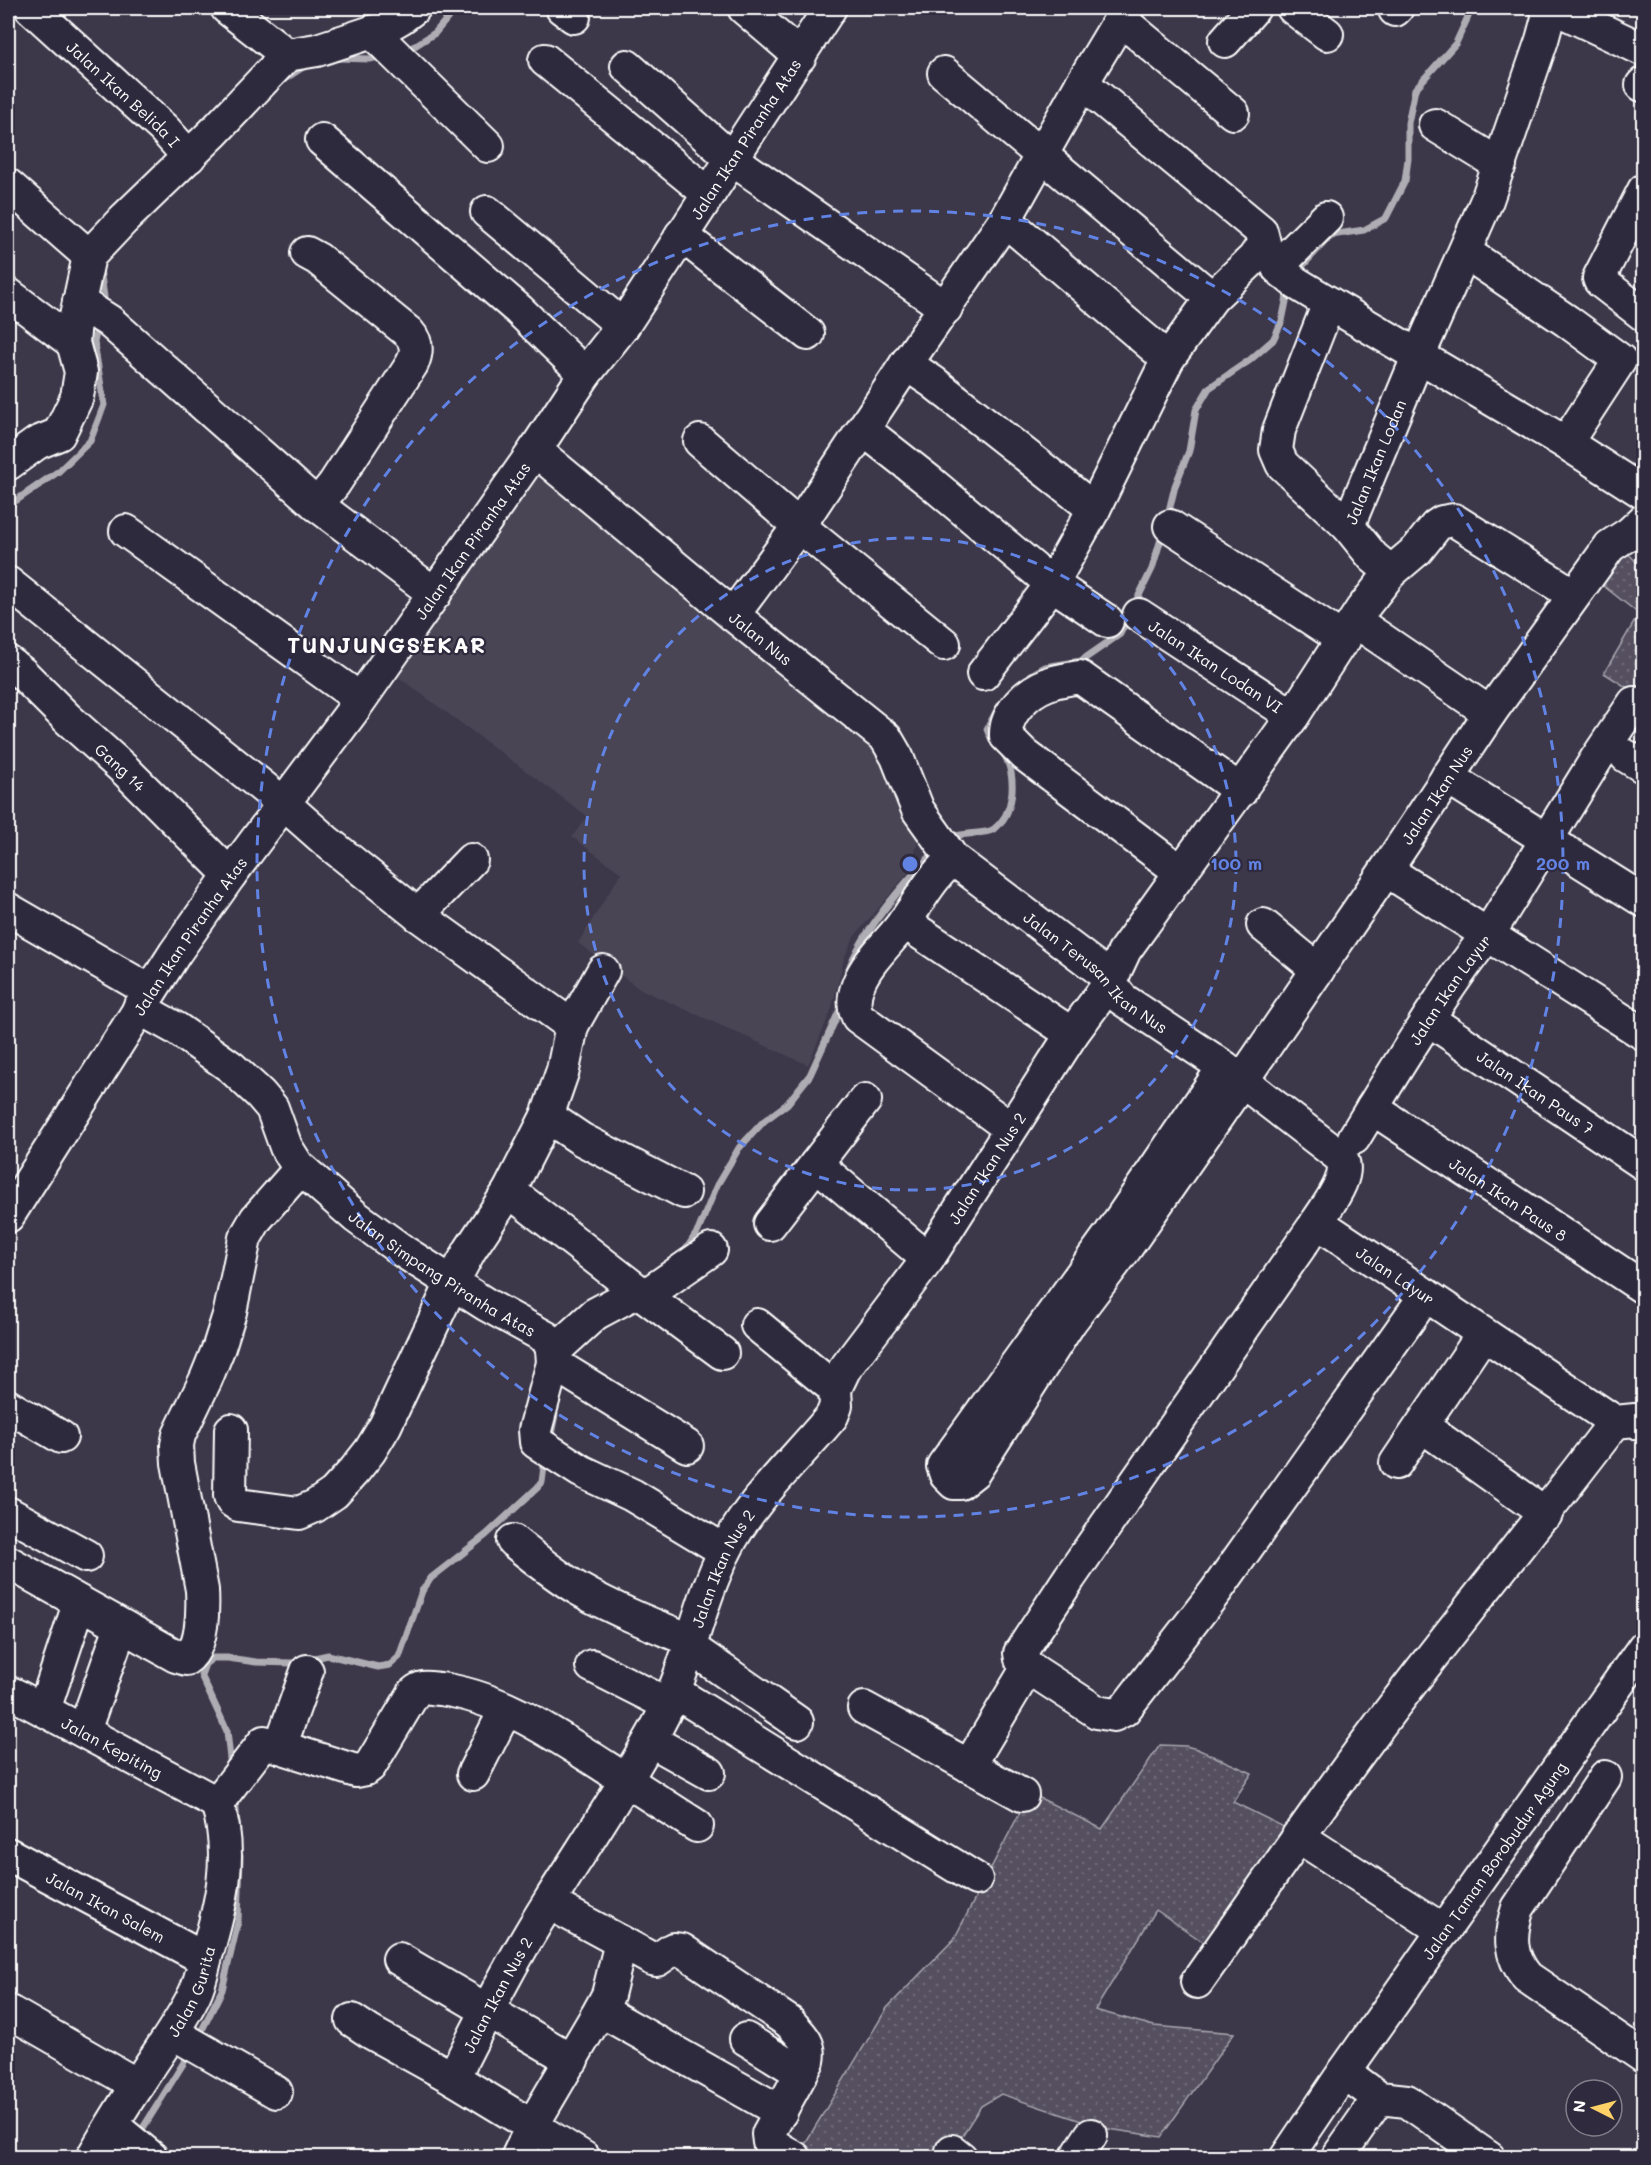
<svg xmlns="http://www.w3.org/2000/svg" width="1651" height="2165" viewBox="0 0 1651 2165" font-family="Mali,sans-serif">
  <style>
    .built { fill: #494455 }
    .grass { fill: url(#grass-dots); stroke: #aaa8b0; stroke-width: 1.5 }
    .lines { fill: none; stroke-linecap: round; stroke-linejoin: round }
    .stream { stroke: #afadb4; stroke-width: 7 }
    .minor-casing { stroke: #fff; stroke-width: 36 }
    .minor { stroke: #2f2a3d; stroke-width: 32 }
    .ring { fill: none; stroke: #6183e4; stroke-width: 3; stroke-dasharray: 10 8 }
    .labels { text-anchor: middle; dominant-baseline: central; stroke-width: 4.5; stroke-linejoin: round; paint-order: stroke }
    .street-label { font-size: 16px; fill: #fff; stroke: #2f2a3d }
    .district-label { font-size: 22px; font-weight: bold; letter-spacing: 1.5px; fill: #fff; stroke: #2f2a3d }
    .centre { fill: #6183e4; stroke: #2f2a3d; stroke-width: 3 }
    .ring-label { font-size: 18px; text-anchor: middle; font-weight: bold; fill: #6183e4; stroke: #2f2a3d; stroke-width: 4.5; stroke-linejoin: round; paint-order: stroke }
  </style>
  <defs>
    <pattern id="grass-dots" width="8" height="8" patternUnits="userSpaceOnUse" patternTransform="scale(1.5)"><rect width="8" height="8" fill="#555060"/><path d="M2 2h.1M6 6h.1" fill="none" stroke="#6e6a78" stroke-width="1.8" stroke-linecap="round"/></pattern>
  </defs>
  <rect width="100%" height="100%" fill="#3c3749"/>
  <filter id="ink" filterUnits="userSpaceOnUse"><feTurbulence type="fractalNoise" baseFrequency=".0167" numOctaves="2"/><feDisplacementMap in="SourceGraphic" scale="12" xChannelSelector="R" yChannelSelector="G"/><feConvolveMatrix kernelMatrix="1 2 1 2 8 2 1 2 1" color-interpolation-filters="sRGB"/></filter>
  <g filter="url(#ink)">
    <path class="built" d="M537,469l344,282 38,83 -7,34 -58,69 -9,19 -14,55 -23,54 -170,-77 -60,-45 43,-70 -49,-36 15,-21 -189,-139z"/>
    <path class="grass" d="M1625,550l18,19v129l-39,-25 35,-59 -43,-34z
      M1160,1745l26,1 11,3 55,24 -19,29 55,27 -76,119 -56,-38 -61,100 59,16 80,7 -73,104 -59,-9 -101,-34 -20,12 -23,36 -15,15 -141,1 -4,-3 89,-147 67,-69 76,-146 72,36z"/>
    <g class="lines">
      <path class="stream" d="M405,52l30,-19 21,-25
        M337,58l33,1 12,-3
        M283,80l23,-15
        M100,269l4,28 -2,11
        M1296,273l35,-38 33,-5 22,-12 19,-37 3,-22v-36l7,-34 41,-46 16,-35
        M8,506l51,-35 31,-30 14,-36 -10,-63 4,-17
        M1167,519l8,-33 14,-35 7,-41 13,-22 41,-28 23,-20 9,-19 7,-34
        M1031,675l14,-8 36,-6 39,-27 32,-65 11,-37
        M949,838c13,-6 37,-3 45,-9 20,-15 22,-48 13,-69 -5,-13 -16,-17 -20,-31l11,-21
        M848,971c16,-42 56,-89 89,-121
        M684,1253l14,-22 19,-46 22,-37 25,-27 23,-17 23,-29 32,-70
        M550,1439l5,-24
        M231,1768l-4,-37 -26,-56 4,-11 8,-6h15l28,4 36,1 36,-8 50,12 12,-2 9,-8 23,-66 9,-13 55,-43 51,-47 5,-6 3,-23
        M235,1796l2,28
        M198,2038l24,-48 16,-68 2,-66
        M138,2136l53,-85"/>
      <defs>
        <g id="minor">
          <path id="s1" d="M31,8l133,121 25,28"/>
          <path d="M227,8l60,47"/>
          <path d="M562,8l12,9"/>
          <path d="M744,8l56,48"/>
          <path d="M1293,8l34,26"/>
          <path d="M1555,8l89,42"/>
          <path d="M1395,10l2,-2"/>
          <path d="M1120,19l113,94"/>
          <path d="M372,32l116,114"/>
          <path d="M1225,41l29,-33"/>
          <path d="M545,60l164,134"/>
          <path d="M627,66l105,93 214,149"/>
          <path d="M944,73l268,225"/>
          <path d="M1642,85l2,-2"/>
          <path d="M1435,125l65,40"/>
          <path d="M322,140l197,170 66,64"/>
          <path d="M8,185l81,71"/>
          <path d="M1644,190l-45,88 1,3 44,34"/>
          <path d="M487,212l136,114"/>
          <path d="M1326,218l-47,47 -1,3 18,15 33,20 237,140 54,-83 -53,-39 -102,-69"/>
          <path d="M1005,220l163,139"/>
          <path d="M681,235l127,99"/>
          <path d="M307,253l11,6 91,74c9,10 8,20 3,31l-78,120 -17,21"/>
          <path d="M8,294l65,49"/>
          <path d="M79,302l30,19 208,184 118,89"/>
          <path d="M1329,303l-50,127 -3,20 6,14 66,62"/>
          <path d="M906,364l27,18 161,127"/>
          <path d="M864,430l65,51 123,103 55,37"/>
          <path d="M700,441l99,85 145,118"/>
          <path d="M1566,443l78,50"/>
          <path id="s2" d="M535,450l198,165 153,123 11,19 21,53 35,49 147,111 22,29 102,68 115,89c16,16 -12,50 -22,66l298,200 20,-2 9,6"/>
          <path d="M8,464l29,-21 22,-9 18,-37 4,-25 -8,-29 2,-22 14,-65 34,-36 90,-87 74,-78 30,-5 64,-21 21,-12 12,-9"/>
          <path d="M1170,526l174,114"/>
          <path d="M126,531l234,168"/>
          <path d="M1391,572l26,-22 19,-24 6,-4 12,-2 120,75"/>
          <path d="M8,583l275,220 43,38 92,74 154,111 31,-55"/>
          <path d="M733,615l66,-89 107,-162 99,-144 77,-137 45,-75"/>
          <path id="s3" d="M1139,615l154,101"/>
          <path d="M1355,621l135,92"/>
          <path id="s4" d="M8,662l14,11 46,46 58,52 104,104"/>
          <path d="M983,674l69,-90 42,-75 74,-150 44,-61 42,-40 10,-15 -3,-12 -179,-148"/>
          <path d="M1626,756l18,11"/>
          <path d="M1447,777l197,124"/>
          <path d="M953,859c-21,17 -33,41 -48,62 -15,21 -38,40 -47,64 -4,10 -5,22 0,32l152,111"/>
          <path d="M1386,870l258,164"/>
          <path d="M1181,872l-156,-117 -19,-19c-1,-23 21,-44 42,-52 10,-4 22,-5 32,-7l161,114"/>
          <path d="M8,909l142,82"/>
          <path d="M418,915l53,-55"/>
          <path d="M904,922l168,112"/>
          <path d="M1263,925l55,45"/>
          <path id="s5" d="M139,1008l38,21 54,38 29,27 12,14 14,39 12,19 58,51 48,35 83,53 60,33 5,11 1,14 -18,67 1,12 45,29 51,24 93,56"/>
          <path id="s6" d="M1428,1019l216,145"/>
          <path id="s7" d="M1224,1067l-113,166 -166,230 -2,3 3,9 8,8h6l14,-11 96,-150 56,-74 102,-147 158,-231 104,-157 120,-167 20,-13 14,-13"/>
          <path id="s8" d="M1372,1108l272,180"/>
          <path d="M547,1116l16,-46 9,-44"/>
          <path id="s9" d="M1354,1138c27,-45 54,-89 83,-133 16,-24 32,-48 51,-70l109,-177 37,-55"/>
          <path d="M816,1164l112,95"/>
          <path d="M509,1191l129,100"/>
          <path id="s10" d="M8,1216l167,-263 55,-78 121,-162 184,-263 50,-76 38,-48 207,-318"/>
          <path d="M1317,1222l-247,355 -50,76 1,6 7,8 69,45 17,3 10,-5 92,-119 210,-296"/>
          <path d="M770,1224l95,-124"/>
          <path d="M646,1295l65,-45"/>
          <path d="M757,1325l78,64"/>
          <path d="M552,1349l10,-5 33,-30 43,-23 84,62"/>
          <path d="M553,1363l134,83"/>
          <path d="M8,1406l53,31"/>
          <path d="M1422,1426l124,88"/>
          <path d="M231,1430l-1,66 2,5 6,4 61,8 16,-7 19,-13 21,-23 15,-19 15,-25 67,-143 18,-33 39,-59 38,-75 34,23 103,53"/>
          <path d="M1396,1463l87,-129"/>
          <path d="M8,1513l78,43"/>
          <path d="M513,1541c21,17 43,35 67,49 35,20 73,35 110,50"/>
          <path d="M8,1562l168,94 10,3c17,-11 17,-50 16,-69l-24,-127 -1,-18 2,-10 27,-56 13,-32 11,-35 15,-74 11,-19 44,-50"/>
          <path d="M688,1646l109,76"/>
          <path d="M592,1666l77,39"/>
          <path d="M675,1692l301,187"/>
          <path id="s11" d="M8,1696l5,-2 8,4 196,105"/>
          <path d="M864,1708l158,87"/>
          <path d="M44,1710l35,-106"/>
          <path d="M84,1731l37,-105"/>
          <path d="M650,1740l59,33"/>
          <path d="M280,1747l27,-76"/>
          <path d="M969,1766l59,-99"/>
          <path d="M473,1774l33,-65"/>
          <path d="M1605,1777l-87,131c-9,27 -9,47 9,69l117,80"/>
          <path d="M217,1803l47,-61 92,29 10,-2 4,-3 44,-73c8,-8 15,-5 26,-4 59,7 114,45 164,77 31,20 62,40 93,60"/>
          <path d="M1298,1836l146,95"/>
          <path id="s12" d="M8,1854l197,105"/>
          <path d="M549,1903l72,39 -13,53 -8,15 -68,116 52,32"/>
          <path d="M621,1942l31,17 5,1 16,-11 9,1 107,72c11,12 23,21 19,39l-40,73 1,8 26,16"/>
          <path d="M399,1959l173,101"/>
          <path d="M1197,1982c69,-98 136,-197 209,-292 69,-90 141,-178 209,-268"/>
          <path d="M600,2010l181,102"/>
          <path d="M8,2011l129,74"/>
          <path d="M352,2020l18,12 83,46"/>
          <path d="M173,2033l103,59"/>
          <path d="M746,2039l55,34"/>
          <path d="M1344,2072l35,26 28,3 82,57"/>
          <path d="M112,2125l40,33"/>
          <path d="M952,2151l9,7"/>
          <path id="s13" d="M92,2158c15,-25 29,-50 46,-74 19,-30 40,-57 56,-89 6,-12 9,-26 12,-39 15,-50 28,-102 11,-153"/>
          <path id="s14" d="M517,2158l15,-32 -79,-48c30,-60 60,-119 96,-176 37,-59 76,-116 109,-177 30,-55 39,-118 67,-174 26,-52 71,-91 107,-135l4,-10 -1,-17 9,-19 84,-111 144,-225 37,-50 16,-34 168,-234 69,-107 29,-37 -18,-15 -25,-31 70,-169 69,-157 55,-160 6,-22 -1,-10"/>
          <path d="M1076,2158l15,-23"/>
          <path id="s15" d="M1286,2158l58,-86 300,-425"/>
          <path d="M1337,2158l42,-60"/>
        </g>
      </defs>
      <use href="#minor" class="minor-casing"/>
      <use href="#minor" class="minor"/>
    </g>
  </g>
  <g class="ring">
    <circle cx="910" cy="864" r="326"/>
    <circle cx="910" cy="864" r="653"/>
  </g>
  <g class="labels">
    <g class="street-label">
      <text stroke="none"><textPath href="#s1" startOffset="126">Jalan Ikan Belida I</textPath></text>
      <text stroke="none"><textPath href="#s10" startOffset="1306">Jalan Ikan Piranha Atas</textPath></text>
      <text stroke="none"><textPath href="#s14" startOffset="2046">Jalan Ikan Lodan</textPath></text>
      <text stroke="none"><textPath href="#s10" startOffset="820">Jalan Ikan Piranha Atas</textPath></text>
      <text stroke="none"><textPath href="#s2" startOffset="294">Jalan Nus</textPath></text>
      <text stroke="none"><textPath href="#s3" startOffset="92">Jalan Ikan Lodan VI</textPath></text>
      <text stroke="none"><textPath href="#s4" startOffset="154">Gang 14</textPath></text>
      <text stroke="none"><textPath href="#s7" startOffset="1353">Jalan Ikan Nus</textPath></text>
      <text stroke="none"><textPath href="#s10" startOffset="334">Jalan Ikan Piranha Atas</textPath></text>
      <text stroke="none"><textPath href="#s2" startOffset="776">Jalan Terusan Ikan Nus</textPath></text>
      <text stroke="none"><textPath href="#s9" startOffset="177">Jalan Ikan Layur</textPath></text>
      <text stroke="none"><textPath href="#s6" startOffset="130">Jalan Ikan Paus 7</textPath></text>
      <text stroke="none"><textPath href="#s14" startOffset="1192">Jalan Ikan Nus 2</textPath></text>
      <text stroke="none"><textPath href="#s8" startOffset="164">Jalan Ikan Paus 8</textPath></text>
      <text stroke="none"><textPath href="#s5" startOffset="412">Jalan Simpang Piranha Atas</textPath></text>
      <text stroke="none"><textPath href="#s2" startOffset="1251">Jalan Layur</textPath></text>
      <text stroke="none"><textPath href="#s14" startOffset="706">Jalan Ikan Nus 2</textPath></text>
      <text stroke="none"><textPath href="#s11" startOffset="118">Jalan Kepiting</textPath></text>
      <text stroke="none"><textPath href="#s15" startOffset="363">Jalan Taman Borobudur Agung</textPath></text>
      <text stroke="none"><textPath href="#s12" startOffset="111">Jalan Ikan Salem</textPath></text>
      <text stroke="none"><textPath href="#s13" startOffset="195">Jalan Gurita</textPath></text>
      <text stroke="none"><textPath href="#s14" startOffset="222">Jalan Ikan Nus 2</textPath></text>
    </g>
    <g class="district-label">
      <text x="387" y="644">TUNJUNGSEKAR</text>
    </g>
  </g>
  <circle cx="910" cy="864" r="9" class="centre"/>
  <g class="ring-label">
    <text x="1236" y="870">100 m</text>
    <text x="1563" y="870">200 m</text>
  </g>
  <rect width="1651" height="2165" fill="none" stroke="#2f2a3d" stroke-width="30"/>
  <rect x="15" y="15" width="1621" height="2135" fill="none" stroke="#fff" stroke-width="2" filter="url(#ink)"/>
  <g transform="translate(1594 2108) rotate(276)"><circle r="28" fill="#2f2a3d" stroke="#827f8b" stroke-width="1.5"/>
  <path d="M0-4.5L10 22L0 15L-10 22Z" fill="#ffd166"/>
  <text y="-9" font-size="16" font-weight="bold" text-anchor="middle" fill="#ffffff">N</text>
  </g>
</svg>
